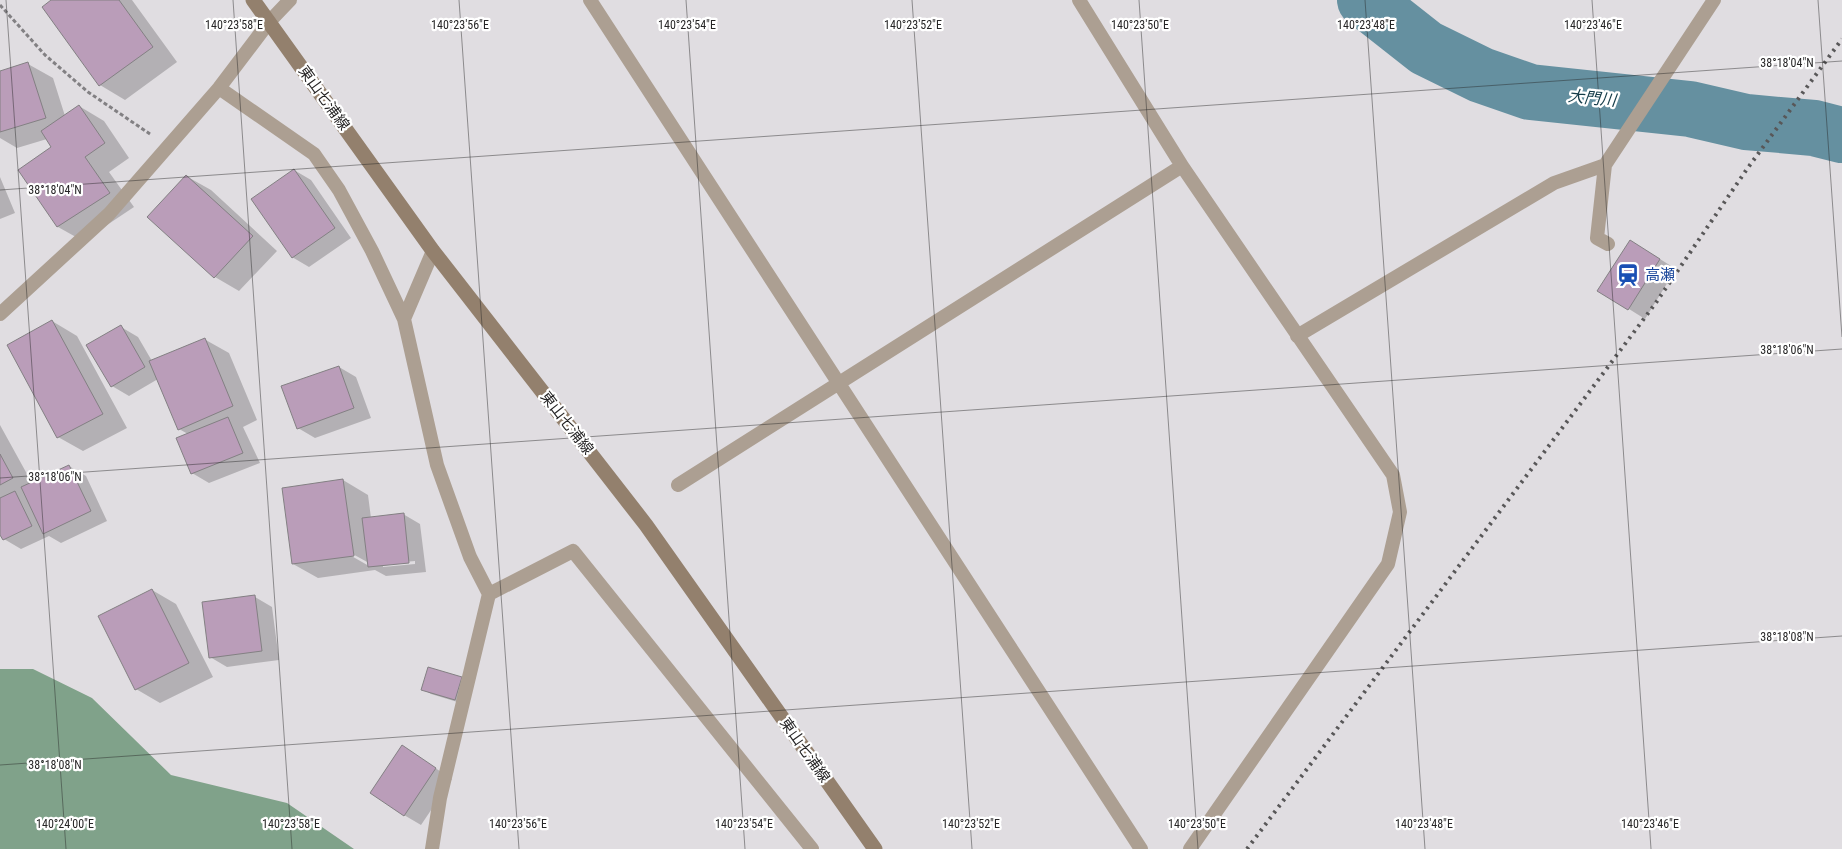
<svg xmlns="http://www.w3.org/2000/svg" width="1842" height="849" viewBox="0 0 1842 849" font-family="'Roboto Condensed','Noto Sans JP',sans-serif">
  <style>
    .forest { fill: #80a28a }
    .shadow { fill: #0003; fill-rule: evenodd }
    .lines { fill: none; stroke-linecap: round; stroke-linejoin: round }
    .river { stroke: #6590a0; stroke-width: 56 }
    .building { fill: #ba9db9; stroke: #838083 }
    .path { stroke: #828083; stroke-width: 3; stroke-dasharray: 4 2.5; stroke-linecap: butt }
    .lane { stroke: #ac9f92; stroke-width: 14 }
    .secondary { stroke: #93806d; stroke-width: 15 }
    .rail { stroke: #585758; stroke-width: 4; stroke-dasharray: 2.5 5; stroke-linecap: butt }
    .ticks { fill: none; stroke: #262526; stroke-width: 1; stroke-opacity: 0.45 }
    .labels { text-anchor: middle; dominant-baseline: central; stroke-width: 4.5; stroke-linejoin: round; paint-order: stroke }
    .street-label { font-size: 15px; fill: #262526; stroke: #fff }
    .transit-label { font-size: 15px; fill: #164399; stroke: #fff; text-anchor: start }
    .water-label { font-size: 16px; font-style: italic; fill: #143c49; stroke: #fff }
    .ticks-label { font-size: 12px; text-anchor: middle; fill: #262526; stroke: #fff; stroke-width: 4.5; stroke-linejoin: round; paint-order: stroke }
  </style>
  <rect width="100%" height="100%" fill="#e0dde1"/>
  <path class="forest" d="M0,669h33l59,29 79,77 116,28 67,46h-354z"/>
  <path class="shadow" d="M53,0h79l45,62 -52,38 -25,-15 -57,-78z
    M28,64l25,14 12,38 14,-10 25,15 25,37 -20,14 25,35 -51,34 -25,-14 -38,-57 33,-22 -6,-9 -30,9 -17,-10v-65z
    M294,170l17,10 40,58 -42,29 -17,-10z
    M186,176l25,14 66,61 -38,40 -24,-14z
    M0,177l15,36 -15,6z
    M1647,251l29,18 -31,50 -16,-10z
    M52,321l25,15 50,92 -44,23 -25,-14z
    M121,327l17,10 14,24 52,-22 25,14 28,67 -14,7 17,36 -51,20 -17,-10 -4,-39 -9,-5 -21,-50 -29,17 -17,-10z
    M339,367l17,10 15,41 -56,20 -17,-10z
    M0,425l32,58 37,-17 17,10 21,45 -46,22 -12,-7 -28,13 -17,-10 -4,-7z
    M343,480l25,15 3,23 32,-4 17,10 6,48 -40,4 -11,-6 -57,8 -25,-14zM349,552l20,11v3l-21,-12zM415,561v3l-32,3v-3z
    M152,590l24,14 37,73 -53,26 -24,-14z
    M255,597l17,10 7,53 -52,7 -17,-10z
    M461,678l9,5 -6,21 -33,-10 -9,-5z
    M403,747l49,32 -31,46 -17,-10z"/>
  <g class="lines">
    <path class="river" d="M1365,0l61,48 55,27 49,17 160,17 56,13 68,6 28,7"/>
  </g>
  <path class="building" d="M51,0h68l34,47 -54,39 -57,-79z
    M28,62l18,56 -46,14v-61z
    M79,105l26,38 -20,14 25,36 -53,34 -39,-57 33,-23 -10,-16z
    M294,169l41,59 -43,30 -41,-59z
    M186,175l67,61 -39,42 -67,-61z
    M1630,240l30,19 -32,51 -31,-19z
    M52,320l51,94 -46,24 -50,-93z
    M121,325l24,42 -34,20 -25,-42z
    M205,338l28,68 -55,24 -29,-69z
    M339,366l15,42 -57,21 -16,-43z
    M228,417l15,36 -52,21 -15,-36z
    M0,454l13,24 -13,7z
    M69,465l22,46 -48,23 -22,-47z
    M343,479l11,77 -62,8 -10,-76z
    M15,491l17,35 -29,14 -3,-5v-37z
    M404,513l5,50 -41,4 -6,-49z
    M152,589l37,74 -54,27 -37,-74z
    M255,595l7,56 -53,7 -7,-56z
    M428,667l34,10 -7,23 -34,-10z
    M402,745l34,23 -32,48 -34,-23z"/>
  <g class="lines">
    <path class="path" d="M0,5l45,50 43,37 62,42"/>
    <path class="lane" d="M590,0l551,849
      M1079,0l103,166 211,309 7,37 -12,52 -198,285
      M219,88l95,66 25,36 33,61 32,68 33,146 33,92 19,37 -49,204 -8,51
      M1608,244l-11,-6 8,-73 109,-165
      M0,314l109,-100 110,-126 50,-66 21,-22
      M404,319l29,-68
      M1297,336l257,-153 51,-18
      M678,485l504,-319
      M489,594l84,-43 239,298"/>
    <path class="secondary" d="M253,0l180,251 213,274 229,324"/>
    <path class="rail" d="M1247,849l408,-545 92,-135 95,-130"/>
  </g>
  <path class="ticks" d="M6,0l60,849M233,0l59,849M459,0l60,849M686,0l59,849M912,0l60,849M1139,0l59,849M1365,0l60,849M1592,0l59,849M1818,0l24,337M0,190l1842,-129M0,478l1842,-129M0,765l1842,-129"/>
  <defs>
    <symbol id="station-bare" viewBox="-9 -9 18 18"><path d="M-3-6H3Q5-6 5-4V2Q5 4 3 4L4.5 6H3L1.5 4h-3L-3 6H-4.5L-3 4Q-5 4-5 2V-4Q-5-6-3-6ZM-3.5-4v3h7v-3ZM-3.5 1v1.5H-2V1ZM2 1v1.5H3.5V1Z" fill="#1a4fb4" stroke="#fff" stroke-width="2.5" paint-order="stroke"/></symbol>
  </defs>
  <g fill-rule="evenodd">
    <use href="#station-bare" x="1612" y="259" width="32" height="32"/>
  </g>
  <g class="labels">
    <g class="street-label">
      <text transform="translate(324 98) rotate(54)">東山七浦線</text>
      <text transform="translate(567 423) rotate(52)">東山七浦線</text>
      <text transform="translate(805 750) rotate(55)">東山七浦線</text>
    </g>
    <g class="transit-label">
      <text x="1645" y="275">高瀬</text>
    </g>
    <g class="water-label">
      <text transform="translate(1592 98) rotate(6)">大門川</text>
    </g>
  </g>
  <g class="ticks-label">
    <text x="234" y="29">140°23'58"E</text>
    <text x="460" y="29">140°23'56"E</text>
    <text x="687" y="29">140°23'54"E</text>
    <text x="913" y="29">140°23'52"E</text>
    <text x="1140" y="29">140°23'50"E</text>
    <text x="1366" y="29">140°23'48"E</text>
    <text x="1593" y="29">140°23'46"E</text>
    <text x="1787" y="67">38°18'04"N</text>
    <text x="55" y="194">38°18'04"N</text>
    <text x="1787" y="354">38°18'06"N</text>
    <text x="55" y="481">38°18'06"N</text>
    <text x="1787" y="641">38°18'08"N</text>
    <text x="55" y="769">38°18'08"N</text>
    <text x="65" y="828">140°24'00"E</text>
    <text x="291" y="828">140°23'58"E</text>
    <text x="518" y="828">140°23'56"E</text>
    <text x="744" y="828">140°23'54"E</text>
    <text x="971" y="828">140°23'52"E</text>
    <text x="1197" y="828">140°23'50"E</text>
    <text x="1424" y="828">140°23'48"E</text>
    <text x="1650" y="828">140°23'46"E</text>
  </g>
</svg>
